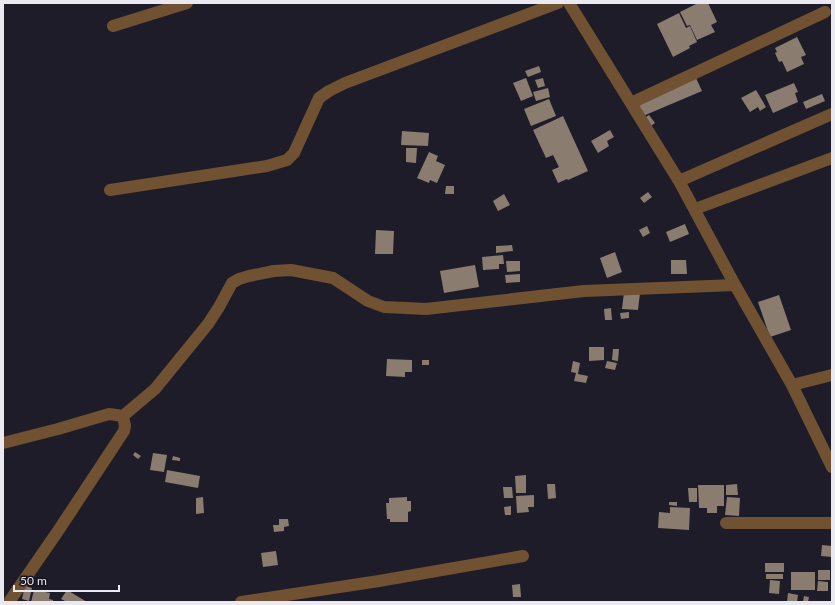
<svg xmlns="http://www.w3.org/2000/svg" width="835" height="605" viewBox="0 0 835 605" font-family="Lato,sans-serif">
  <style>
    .building { fill: #8a7d70 }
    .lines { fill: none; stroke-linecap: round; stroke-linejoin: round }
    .minor { stroke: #705131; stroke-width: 12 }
  </style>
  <rect width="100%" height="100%" fill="#1e1c29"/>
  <path class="building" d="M698,3h10l9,19 -6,3 4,7 -18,8 -7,-15 -3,1 -7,-14z
    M679,13l7,15 4,-2 7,16 -8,4 1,2 -17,9 -16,-33z
    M797,37l9,18 -5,2 3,7 -17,8 -5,-11 -3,1 -4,-9 2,-1 -2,-4z
    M539,66l2,6 -13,5 -3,-6z
    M695,76l7,15 -59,25 -7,-15z
    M526,78l7,18 -12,5 -8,-18z
    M543,78l2,8 -7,2 -3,-8z
    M794,83l4,9 -3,1 3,9 -25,11 -8,-18z
    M548,88l2,9 -14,4 -3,-9z
    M756,90l10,17 -6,4 -2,-4 -8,5 -9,-14z
    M822,94l3,7 -19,8 -3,-7z
    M549,99l7,17 -25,10 -7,-17z
    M649,115l6,8 -7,5 -5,-9z
    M563,116l25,55 -20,9 -1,-1 -9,4 -6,-13 7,-3 -6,-12 -7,3 -13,-28z
    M610,130l4,7 -7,4 2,5 -11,7 -7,-12z
    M402,131l27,2 -1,13 -27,-1z
    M406,148h11l-1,15 -10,-1z
    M429,152l9,4 -2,5 9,4 -8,18 -7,-3 -1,3 -12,-5z
    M446,186h8v8h-9z
    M648,192l4,5 -8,6 -4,-5z
    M504,194l6,11 -12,6 -5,-10z
    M685,224l4,10 -19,8 -4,-10z
    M647,226l3,7 -7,4 -4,-7z
    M376,230l18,1 -1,23h-18z
    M512,245l1,6 -17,2v-7z
    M615,252l7,20 -15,6 -7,-20z
    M503,255l1,9h-5v5l-16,1 -1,-13z
    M671,260h15l1,14h-16z
    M506,261h14v10l-13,1z
    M475,265l4,22 -35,6 -4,-22z
    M520,274v8l-14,1 -1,-8z
    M624,292l16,1 -2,17 -16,-1z
    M779,295l12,35 -21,7 -12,-35z
    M611,308l1,12h-7l-1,-11z
    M629,312v6l-8,1 -1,-6z
    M589,347h15v13l-15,1z
    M613,349h6l-1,12 -6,-1z
    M387,359l25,1v12h-7v5l-19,-1z
    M422,360h7v5h-7z
    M573,361l7,2 -2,11 10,2 -2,7 -12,-2 2,-8 -5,-1z
    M607,361l10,2 -2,7 -10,-2z
    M135,452l6,4 -3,3 -5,-4z
    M153,453l14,2 -3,17 -14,-2z
    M173,456l7,2v3l-8,-1z
    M167,470l33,6 -2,12 -33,-6z
    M526,475v18h-10l-1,-17z
    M547,484h8l1,14 -8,1z
    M737,484l1,11h-12v-10z
    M698,485h26v21h-7v7h-10v-5h-8z
    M503,487h9l1,11h-9z
    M688,488h9v14h-8z
    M534,495v12h-6l1,5 -12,1 -1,-17z
    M203,497l1,16 -8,1v-16z
    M407,497v4h4v10l-3,1v10h-18v-3h-3l-1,-16h3v-5z
    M727,497l13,1 -1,18 -14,-1z
    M669,502h8v4l-8,-1z
    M511,506v9h-6l-1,-8z
    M670,507l20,1 -1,22 -31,-2 1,-16 11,1z
    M279,519h9l1,7 -5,1v4l-10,1 -1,-7h6z
    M822,545l10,1v11l-11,-1z
    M276,551l2,14 -15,2 -2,-14z
    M765,563h19v9h-19z
    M818,570h12v10h-12z
    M791,572h24v18h-24z
    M766,574h17v5h-17z
    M770,580l10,1 -1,13 -10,-1z
    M818,581l10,1v9h-11z
    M520,584l1,13h-8l-1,-12z
    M25,586l7,2 -3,13 -7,-2z
    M34,590l16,3 -1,6 4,1v2h-22z
    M67,590l20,12h-20l-6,-3z
    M788,593l10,2 -1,7h-10z
    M804,596l5,1 -1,5h-5z"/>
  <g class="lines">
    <path class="minor" d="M569,3l110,178 56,104 57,100 40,82
      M113,26l74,-23
      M631,103l194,-91
      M679,181l153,-67
      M110,190l157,-24 20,-6 7,-7 25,-55 10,-7 16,-8 213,-80
      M695,209l137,-51
      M792,385l40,-10
      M3,443l55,-14 51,-15 14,2 32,-27 53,-65 11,-17 13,-24 7,-4 10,-3 25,-5 17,-1 42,8 35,23 16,6 42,2 158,-18 151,-6
      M726,523h106
      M9,602l49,-71 66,-100 1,-5 -2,-10
      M241,602l138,-21 144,-25"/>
  </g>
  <rect width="835" height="605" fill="none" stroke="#eae9f2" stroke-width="8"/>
  <path d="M14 585v6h105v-6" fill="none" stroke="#eae9f2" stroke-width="2"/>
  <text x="20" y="585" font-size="12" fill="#eae9f2" stroke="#15131f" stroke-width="3" paint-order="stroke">50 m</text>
</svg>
